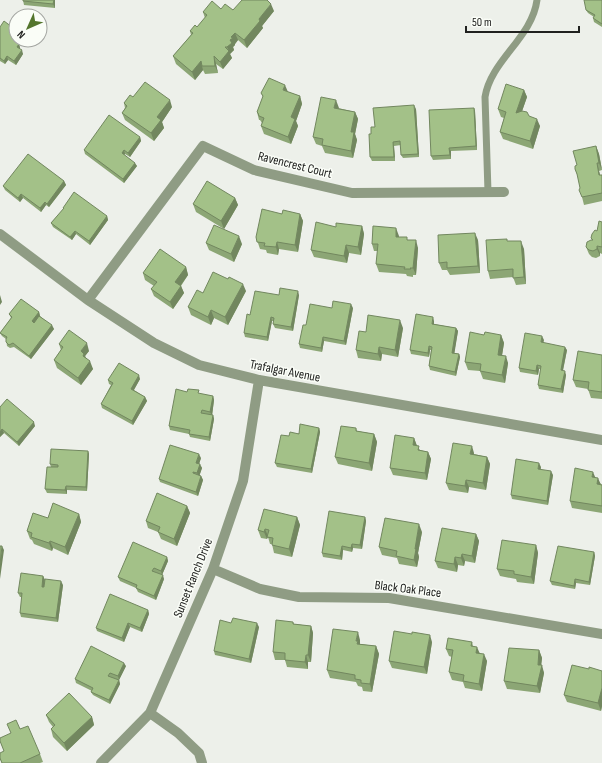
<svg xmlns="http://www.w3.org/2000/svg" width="602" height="763" viewBox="0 0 602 763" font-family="'Sofia Sans Condensed',sans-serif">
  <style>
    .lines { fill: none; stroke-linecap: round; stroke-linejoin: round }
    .lane { stroke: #8f9c84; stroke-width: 7 }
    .street { stroke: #8f9c84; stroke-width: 10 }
    .wall { fill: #8ca675 }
    .shaded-wall { fill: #72875f }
    .building { fill: #a3c188; stroke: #72875f }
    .labels { text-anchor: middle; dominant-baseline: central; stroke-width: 3; stroke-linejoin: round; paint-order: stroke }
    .street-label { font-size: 13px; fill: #20211f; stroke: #fafdf7 }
  </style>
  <rect width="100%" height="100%" fill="#edf0ea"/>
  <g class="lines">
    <path class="lane" d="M488,192l-3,-95c6,-37 47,-59 52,-97"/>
    <path class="street" d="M0,234l88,66 66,43 45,22 60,15 343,60
      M88,300l115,-154 51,24 98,23 152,-1
      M213,569l47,20 39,8 90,1 213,36
      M150,713l28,20 21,20 3,10
      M101,763l49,-50 63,-144 30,-88 16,-101"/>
  </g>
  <path class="wall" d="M23,0h32v8l-31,-3z
    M602,0v27l-8,-5 -1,-4 1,-1 -6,-4 -2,-3z
    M221,9l12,1 41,1 -12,15 1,2 -16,20 -9,-8 -3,4v1l-2,2 1,3 -4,4 2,4 -9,11 -7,-5 2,9 -13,1 -2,-4 -8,10 -19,-16 -3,-8 18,-21 -1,-4 7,-4 8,-9 -2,-6z
    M0,27l19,17 1,4 -1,1 4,5 -7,11 -8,-5 -3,4 -5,-3z
    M524,90l3,7 -5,14 18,15 -7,23 -30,-10 -3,-7 4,-14 -3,-1 -3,-8z
    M288,92l12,4 2,8 -6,17 2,5 -7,18 -27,-10 -3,-8 1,-3 -2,-3h-1l-2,-8 6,-15 -2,-4z
    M133,97l39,10 -10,15 2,6 -10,13 -29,-21 -3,-7 3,-5 -1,-5z
    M338,108l17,4 3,7 -3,15 2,6 -4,18 -28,-5 -3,-7 -6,-2 -3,-7 26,-29z
    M474,108l1,3 2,39 -26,1v8l-18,1 -2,-4z
    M416,109l3,48 -16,1 -2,-3v-10l-7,1 1,15h-23l-2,-4 1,-23 4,-7z
    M140,137l1,4 -11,16 -5,-3 -1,1 13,11 -13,17 -39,-29 -1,-4z
    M596,146l3,8 3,16 -3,1 1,4h2v26l-18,4 -2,-8 -4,-20 -3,-8 2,-4z
    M64,181l2,4 -17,22 -3,-2 -5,7 -18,-14 -3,4 -15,-12 -2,-4z
    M235,198l3,7 -14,24 -28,-17 -3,-8z
    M63,208l44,8 1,4 -18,25 -14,-11 -4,6 -19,-13 -2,-4 13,-14z
    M282,214h18l3,7 -5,31 -19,-3 -1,6 -11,-2 -1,-3 -6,-1 -4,-12z
    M602,222v32l-2,-1v3l-4,2 -4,-1 -3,-3 -3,-7 6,-7 -1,-2 6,-7z
    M362,226l2,8 -3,21 -12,-2 -2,10 -33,-6 -3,-7 25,-23z
    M399,236v1l9,3 10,8 -2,27h-3v2l-6,-1 -1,-2 -27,-2 -3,-8 2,-13h-4l-2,-7z
    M478,240l2,33 -30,2 -3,-5h-5l-3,-7z
    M508,241l16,8 2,35 -10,1 -3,-8 -23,2 -2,-8z
    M206,243l36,1 -8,18 -25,-12z
    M186,267l2,8 -7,11 3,7 -11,16 -19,-13 -3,-7 3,-3 -9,-6 -2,-7z
    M246,291l-18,34 -14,-7 -3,7 -20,-10 -3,-8 15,-14z
    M279,295h20l-6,36 -18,-3 -2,-4 1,-3h-2l-4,20 -23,-4 -1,-4 6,-18z
    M332,308h21l-7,37 -22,-4 -2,11 -22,-4 -1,-4 7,-19z
    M39,312l1,4 14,13 -23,30 -17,-12 -4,1 -3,-2 -1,-7 -4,-3 -2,-3 11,-15 -2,-4z
    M434,321v3l22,4 2,3 -4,22 5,1 1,3 -4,19 -26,-6 -1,-4 2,-16h-1l-1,7 -18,-3 -1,-4z
    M403,328l-5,29 -16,-3 -1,7 -23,-3 -2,-8 10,-18z
    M484,335h17l3,8 -2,12 6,8 -3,20 -22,-4 -3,-8 -12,-1 -3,-8z
    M544,340l-1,3 24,7 -4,21 3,4 -3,18 -24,-4 -1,-4 3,-16h-2l-1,6 -18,-3 -1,-4z
    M59,344l30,7 -4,5 8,13 -12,16 -24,-17 -3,-8 7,-10z
    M602,355v44l-11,-1 -3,-9 -12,-2 -3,-7z
    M140,379l-6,11 11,7 2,4 -14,24 -31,-17 -1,-4 10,-19 -2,-1 -1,-4z
    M200,394l13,2 1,4 -2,15h1l1,4 -4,22 -20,-4 -1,-3 -19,-4 -1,-4z
    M0,407l35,19 -16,20 -15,-13 -4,4z
    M319,428l1,4 -8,41 -35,-6 -2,-4 14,-27z
    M356,428l1,3 17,3 3,8 -5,29 -34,-7 -3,-7z
    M414,438l3,8 3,4 8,2 3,7 -4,21 -34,-5 -3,-7z
    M88,451l1,3 -2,37 -20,-1v4l-20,-1 -2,-4 6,-22 -1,-3z
    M474,453v1l13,3 3,7 -4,26 -17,-3 -1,6 -19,-3 -3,-7z
    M201,458l-2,6 3,4 -3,8h2l2,4 -5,16 -38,-14 -1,-3z
    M541,467l-1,3 13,5 -5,30 -36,-6 -1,-4z
    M595,477l6,7 1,1v28l-30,-5 -2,-7z
    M187,506l3,7 -13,33 -16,-7 -3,-7 -10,-4 -2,-7z
    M79,514l2,8 -13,33 -15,-7 -1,3 -18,-7 -2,-4 -2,-1 -3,-8 21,-13z
    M297,517l3,8 -8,32 -18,-4 -2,-9h-2l-2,-7 -1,2 -6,-1 -3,-8z
    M365,517l1,4 -4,28 -9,-1 -1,4 -9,-2 -1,10 -19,-3 -1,-4z
    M422,532l-4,21 1,4 -2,10 -18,-3 -2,-6 -15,-3 -3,-8z
    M476,534l3,7 -4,22 -10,-2 -1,5 -6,-1 -1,7 -19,-4 -3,-7z
    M536,545l2,8 -4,31 -17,-2 -1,-3 -16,-3 -3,-7z
    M594,552l1,4 -5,29 -14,-2 -1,6 -23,-4 -2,-4z
    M167,557l1,4 -6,14 -7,-3 9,7 -8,21 -18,-8 -2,-4 -16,-7 -2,-4z
    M43,576l2,4 -1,7 19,-2 -5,37 -37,-5 -1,-4 2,-16h-2l-2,-4z
    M148,610l1,4 -7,18 -12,-5 -6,15 -27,-11 -1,-3z
    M293,622l1,2 17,2 2,7 -2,29h-3v7l-21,-2 -2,-7h-10l-2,-8z
    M231,623l28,4 -8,36 -36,-8 -1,-4z
    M360,640v4l16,2 3,8 -7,38 -9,-1 -1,-4 -4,-1 -2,-4 -26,-4 -3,-8z
    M432,642l-5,32 -35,-6 -3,-7z
    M472,642l1,4 14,15 -5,30 -17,-3 -2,-6 -11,-2 -3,-8 3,-15 -3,-1 -3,-7z
    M539,650l3,8 -1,7 3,8 -4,20 -33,-4 -3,-8z
    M126,666l-7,14 -8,-3 8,3 1,4 -10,20 -17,-9 -2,-3 1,-1 -16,-8 -1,-4z
    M589,669l13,2v35l-1,5 -34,-9 -3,-7z
    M46,715l46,2 2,8 -27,26 -14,-14 -2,-8 2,-2 -4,-5z
    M20,729l20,25 3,8 -3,1h-38l-2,-4 4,-8 -4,-10z"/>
  <path class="shaded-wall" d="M54,0h1v8l-2,-4z
    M271,4l3,7 -12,15 1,2 -16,20 -3,-8 15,-21z
    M235,33l3,7 -3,4v1l-2,2 1,3 -4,4 2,4 -9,11 -3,-7 9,-11 -2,-4 4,-10z
    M18,40h4l-3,4 1,4 -2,2 -2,-8z
    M22,50l1,4 -7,11 -2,-4z
    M7,56l1,4 -3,4 -1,-3z
    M214,56l2,8 2,9 -3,-7z
    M201,61l1,5 1,4 -8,10 -3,-8z
    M285,85l3,7 -5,-2z
    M524,90l3,7 -8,23 -3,-7z
    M300,96l2,8 -6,17 2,5 -7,18 -3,-7 3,-20z
    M170,100l2,7 -10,15 2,6 -10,13 -3,-8 6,-16z
    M336,100l3,8 -2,7 -3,-7z
    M414,105l2,4 3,48 -1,-3z
    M474,108l1,3 2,39 -1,-4z
    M355,112l3,7 -3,15 2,6 -4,18 -2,-7v-19z
    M537,119l3,7 -7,23 -3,-8z
    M140,137l1,4 -11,16 -2,-4z
    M393,142l1,4 1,15 -1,-4z
    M596,146l3,8 3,16 -3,-7z
    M449,148l2,3v8l-1,-4z
    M124,150l1,4 -2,2 -1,-3z
    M135,163l2,3 -13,17 -1,-4z
    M597,163l5,20 -3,-8z
    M64,181l2,4 -17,22 -2,-3z
    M21,194l2,4 -3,4 -2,-4z
    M235,198l3,7 -14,24 -3,-8z
    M45,202l1,3 -5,7 -1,-4z
    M300,214l3,7 -5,31 -3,-7z
    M107,216l1,4 -18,25 -1,-4z
    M362,226l2,8 -3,21 -3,-8z
    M396,228l3,8 -1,8 -2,-7z
    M75,231l1,3 -4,6 -2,-3z
    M475,233l3,7 2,33 -2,-7z
    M239,236l3,8 -8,18 -3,-8z
    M416,240l2,8 -2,27 -3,-7z
    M521,241l3,8 2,35 -2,-7z
    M277,242l2,7 -1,6 -2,-8z
    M346,245l3,8 -2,10 -3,-7z
    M597,246l3,7v3l-3,-7z
    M186,267l2,8 -10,14 -3,-7z
    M243,284l3,7 -18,34 -3,-8z
    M181,286l3,7 -11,16 -3,-7z
    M298,291l1,4 -6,36 -2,-4z
    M0,295l2,7 -2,3z
    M351,304l2,4 -7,37 -2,-4z
    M211,310l3,8 -3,7 -3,-8z
    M39,312l1,4 -6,9 -2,-4z
    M271,317l1,4 -4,20 -1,-4z
    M433,317l1,4v7l-2,-4z
    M400,320l3,8 -5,29 -3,-7z
    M52,325l2,4 -23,30 -2,-3z
    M456,328l2,3 -4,25 -2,-3z
    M501,335l3,8 -3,19 -3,-7z
    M542,336l2,4 -2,6 -1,-4z
    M323,337l1,4 -2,11 -1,-4z
    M87,343l2,8 -4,5 2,5 -1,3 -5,-13z
    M429,346l1,4 -1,7 -1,-4z
    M379,347l3,7 -1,7 -3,-7z
    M565,347l2,3 -5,24 -1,-4z
    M459,354l1,3 -4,19 -1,-4z
    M506,356l2,7 -3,20 -3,-8z
    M90,361l3,8 -12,16 -3,-7z
    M537,365l2,4 -1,6 -2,-4z
    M565,371l1,4 -3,18 -2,-4z
    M139,375l1,4 -8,14 -1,-4z
    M213,396l1,4 -2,16 -2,-4z
    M145,397l2,4 -14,24 -1,-4z
    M213,415l1,4 -4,22 -1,-4z
    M34,422l1,4 -16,20 -2,-4z
    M319,428l1,4 -8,41 -1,-4z
    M2,429l2,4 -4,4v-5z
    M374,434l3,8 -5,29 -3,-8z
    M414,438l3,8 -4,-1z
    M472,446l2,7 -1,8 -3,-7z
    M88,451l1,3 -2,37 -1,-4z
    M428,452l3,7 -4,21 -2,-7z
    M199,454l2,4 -3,9 -2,-4z
    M487,457l3,7 -4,26 -3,-7z
    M539,463l2,4 -1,6 -2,-4z
    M200,464l2,4 -3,9 -2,-4z
    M551,471l2,4 -5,30 -1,-4z
    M593,472l3,7 -4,-2z
    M201,476l2,4 -5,16 -2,-4z
    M598,478l3,7 -4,-1z
    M466,480l3,7 -1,6 -3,-7z
    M66,486l1,4v4l-2,-4z
    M187,506l3,7 -13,33 -3,-7z
    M79,514l2,8 -13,33 -3,-8z
    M297,517l3,8 -8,32 -3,-8z
    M365,517l1,4 -4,28 -2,-4z
    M419,524l3,8 -4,21 1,4 -2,10 -3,-7 1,-11z
    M265,529l3,7 -1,3 -3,-7z
    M476,534l3,7 -4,22 -3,-7z
    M50,541l3,7 -1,3 -3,-8z
    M352,544l1,4 -1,4 -1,-4z
    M536,545l2,8 -4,31 -3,-7z
    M2,546l2,4 -4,29v-15z
    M342,546l1,4 -1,10 -2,-4z
    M594,552l1,4 -5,29 -1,-3z
    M462,554l3,7 -1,5 -3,-8z
    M167,557l1,4 -6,14 -1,-4z
    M455,557l3,8 -1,7 -3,-8z
    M163,575l1,4 -8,21 -2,-4z
    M43,576l2,4 -2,11 -1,-4z
    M575,579l1,4 -1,6 -1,-3z
    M61,581l2,4 -5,37 -2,-4z
    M148,610l1,4 -7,18 -2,-4z
    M128,623l2,4 -6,15 -2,-4z
    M257,623l2,4 -8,36 -2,-4z
    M311,626l2,7 -2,29 -3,-7z
    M358,632l2,8v6l1,3 -5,-8z
    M430,635l2,7 -5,32 -3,-7z
    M376,646l3,8 -7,38 -2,-8z
    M477,647l3,7 -4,-1z
    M539,650l3,8 -1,9 1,-2 2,8 -4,20 -3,-7z
    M484,654l3,7 -5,30 -3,-7z
    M306,655l2,7v7l-3,-7z
    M124,663l2,3 -7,14 -1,-4z
    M119,680l1,4 -10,20 -1,-4z
    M602,688v18l-1,5 -3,-8z
    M92,717l2,8 -27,26 -3,-8z"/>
  <path class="building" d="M23,0h31l-1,4 -30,-3z
    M242,0h25l4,4 -12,15 1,2 -16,19 -9,-7 -4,4 2,1 -3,2 2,3 -5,4h-2l4,4 -9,11 -6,-6 1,10h-13l-1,-5 -9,11 -19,-16 20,-23 -3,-2 5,-6 2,2 10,-12 -4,-3 9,-11 9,8 4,-5 8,6z
    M584,0h18v24l-9,-6 2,-3 -9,-5z
    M4,21l12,9v10h2l-2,2 3,2 -2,3 5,3 -8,11 -7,-5 -3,5 -4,-3v-31z
    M269,78l16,7 -2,5 17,6 -9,21 4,2 -7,18 -27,-11 3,-8 -5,-2 -1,-3 -1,-1 6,-16 -2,-3z
    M145,82l25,18 -13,17 4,3 -10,13 -29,-20 5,-7 -3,-3 6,-8 3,2z
    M506,84l18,6 -8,23 6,-2 5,1 2,4 8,3 -7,22 -30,-9 6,-20 -8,-3z
    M321,97l15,3 -2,8 21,4 -4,20h3l-3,19 -29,-6 1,-6 -10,-2z
    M414,105l4,49 -17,1 -1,-14 -7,1 1,15h-24l-1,-23h2v-7h4l-2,-19z
    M474,108l2,38 -27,2 1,7 -19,1 -2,-46z
    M109,115l31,22 -12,16 -4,-3 -2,3 13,10 -12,16 -39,-29z
    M596,146l3,17h-2l2,12h3v18l-20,4 -3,-7 1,-2 -3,-14 -2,-5v-3l2,-1 -4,-14z
    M28,154l36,27 -17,23 -2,-2 -5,6 -19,-14 -3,4 -15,-12z
    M207,181l28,17 -14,23 -28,-17z
    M74,192l33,24 -18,25 -14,-10 -5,6 -19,-14 13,-15h-1z
    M262,209l20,5 1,-4 17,4 -5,31 -18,-3 -1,5 -12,-1 1,-3 -8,-1 -1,-5z
    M599,221l3,1v25l-5,-1v3l-4,2 -4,-1 -3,-3 1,-5 4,-2h2l-2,-2 1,-4 3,-4 2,1z
    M316,222l20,5v-4l26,3 -4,21 -12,-2 -2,11 -33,-6z
    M214,225l25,11 -8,18 -25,-11z
    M373,226l23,2v9h11v3h9l-3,28h-3l1,1h-7l1,-2 -29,-3 2,-20h-6z
    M475,233l3,33 -31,2v-6l-8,1 -1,-28z
    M507,239v2h14l3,36 -11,1v-9l-25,2 -2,-31z
    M160,249l26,18 -11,15 6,4 -11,16 -19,-13 6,-7 -14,-9z
    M213,272l15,7 1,-2 14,7 -18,33 -14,-7 -3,7 -20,-10 9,-17 6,3z
    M280,288l18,3 -7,36 -18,-3 1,-6 -3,-1 -4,20 -23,-4 3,-19 3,1 5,-24 24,4z
    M21,299l18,13 -7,9 2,2 5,-7 13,9 -23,31 -16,-13 -4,2 -3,-3v-3l1,-2 -7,-4 12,-16 -3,-3z
    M333,301l18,3 -7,37 -21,-4 -2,11 -22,-4 4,-19h3l4,-21 22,4z
    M416,314l17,3 -1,7 24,4 -4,25 7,1 -4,18 -26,-6 3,-19 -3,-1 -1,7 -18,-3z
    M368,315l32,5 -5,30 -16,-3 -1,7 -22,-4 3,-19 7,1z
    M69,330l18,13 -6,8 3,3 -1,2 7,5 -12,17 -24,-18 9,-13 -4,-3z
    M470,332l14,3 1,-3 16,3 -3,20 8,1 -4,19 -22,-4 1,-7 -16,-2z
    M525,333l17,3 -1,6 24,5 -4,23 4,1 -4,18 -23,-4 3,-19 -4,-1 -1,6 -17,-3z
    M578,351l24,4v37l-14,-2 1,-8 -16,-2z
    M119,363l20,12 -8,14 14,8 -13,24 -31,-17 12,-21 -5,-3z
    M176,389l11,3 1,-3 11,1 -1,3 15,3 -3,16 -8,-2 -1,3 12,2 -4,22 -20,-3 1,-4 -21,-4z
    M7,399l27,23 -17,20 -15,-13 -2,3v-25z
    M300,424l19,4 -8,41 -36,-6 6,-28 8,1 1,-4 9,2z
    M341,426l15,2v3l18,3 -5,29 -34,-6z
    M395,435l19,3 -1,7 6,1 -1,4 10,2 -3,21 -35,-5z
    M453,443l19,3 -2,8 17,3 -4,26 -17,-3 -1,6 -19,-3z
    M170,445l29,9 -3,9 4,1 -3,9 -4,-1v1l8,3 -5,16 -37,-13z
    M51,449l37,2 -2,36 -20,-1 -1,4 -20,-1 2,-22h11v-2l-8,-1z
    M516,459l23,4 -1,6 13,2 -4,30 -36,-6z
    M575,468l18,4 -1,5 6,1 -1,6 5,1v21l-32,-5z
    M157,493l30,13 -13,33 -16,-7 2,-5 -14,-6z
    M53,503l26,11 -14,33 -15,-6 -1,2 -18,-6 1,-4 -5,-2 6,-18 15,5z
    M264,509l33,8 -8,32 -17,-4 1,-7 -6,-1 2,-7 -4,-1 -1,3 -6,-2z
    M329,511l36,6 -5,28 -8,-1 -1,4 -9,-2 -2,10 -18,-3z
    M385,518l34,6 -4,25h1l-2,11 -18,-4 1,-5 -18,-4z
    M442,528l34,6 -4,22 -10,-2 -1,4 -6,-1 -1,7 -19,-3z
    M502,540l34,5 -5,32 -17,-3v-3l-17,-2z
    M133,542l34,15 -6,14 -7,-3 -2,3 11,4 -9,21 -18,-8 1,-3 -19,-8z
    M0,546h2l-2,18z
    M558,546l36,6 -5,30 -14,-3 -1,7 -24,-5z
    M21,573l22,3 -1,11h2l1,-8 16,2 -5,37 -36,-5 2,-20h-4z
    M110,594l38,16 -8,18 -12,-5 -6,15 -26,-10z
    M233,618l24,5 -8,36 -35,-8 6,-31 11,3z
    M276,620l17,2v2l18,2 -3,29h-2l-1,7 -20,-2v-7l-12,-1z
    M333,629l25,3 -2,9h2l-1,3 19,2 -6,38 -9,-1v-3l-6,-1v-4l-28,-5z
    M394,631l18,3v-2l18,3 -6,32 -35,-6z
    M448,638l24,4 -1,4 6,1 -1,6 8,1 -5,30 -16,-3 1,-6 -15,-3 4,-22 -7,-1z
    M91,646l33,17 -6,13 -8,-3 -2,3 11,4 -10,20 -18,-8 2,-4 -18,-9z
    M509,648l30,2 -1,15h4l-5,21 -33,-5z
    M572,665l17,4v-2l13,4v17l-4,15 -34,-8z
    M69,693l23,24 -28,26 -13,-14 4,-4 -9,-10z
    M16,720l4,9 8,-3 12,28 -20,9h-18l-2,-5v-5l4,-2 -4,-10v-3l11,-5 -4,-9z"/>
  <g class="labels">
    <g class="street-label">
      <text transform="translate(295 165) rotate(14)">Ravencrest Court</text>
      <text transform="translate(285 371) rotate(11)">Trafalgar Avenue</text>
      <text transform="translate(193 578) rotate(-68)">Sunset Ranch Drive</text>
      <text transform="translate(408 589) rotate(7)">Black Oak Place</text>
    </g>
  </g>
  <g transform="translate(28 28) rotate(225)"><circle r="19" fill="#fafdf7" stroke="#a3a5a1"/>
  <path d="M0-3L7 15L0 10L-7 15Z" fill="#53752c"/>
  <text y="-6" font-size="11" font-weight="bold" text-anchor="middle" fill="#20211f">N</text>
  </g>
  <path d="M466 26v6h113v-6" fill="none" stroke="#20211f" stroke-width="2"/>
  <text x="472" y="26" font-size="12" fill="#20211f" stroke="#fafdf7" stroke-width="3" paint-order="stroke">50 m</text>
</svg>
